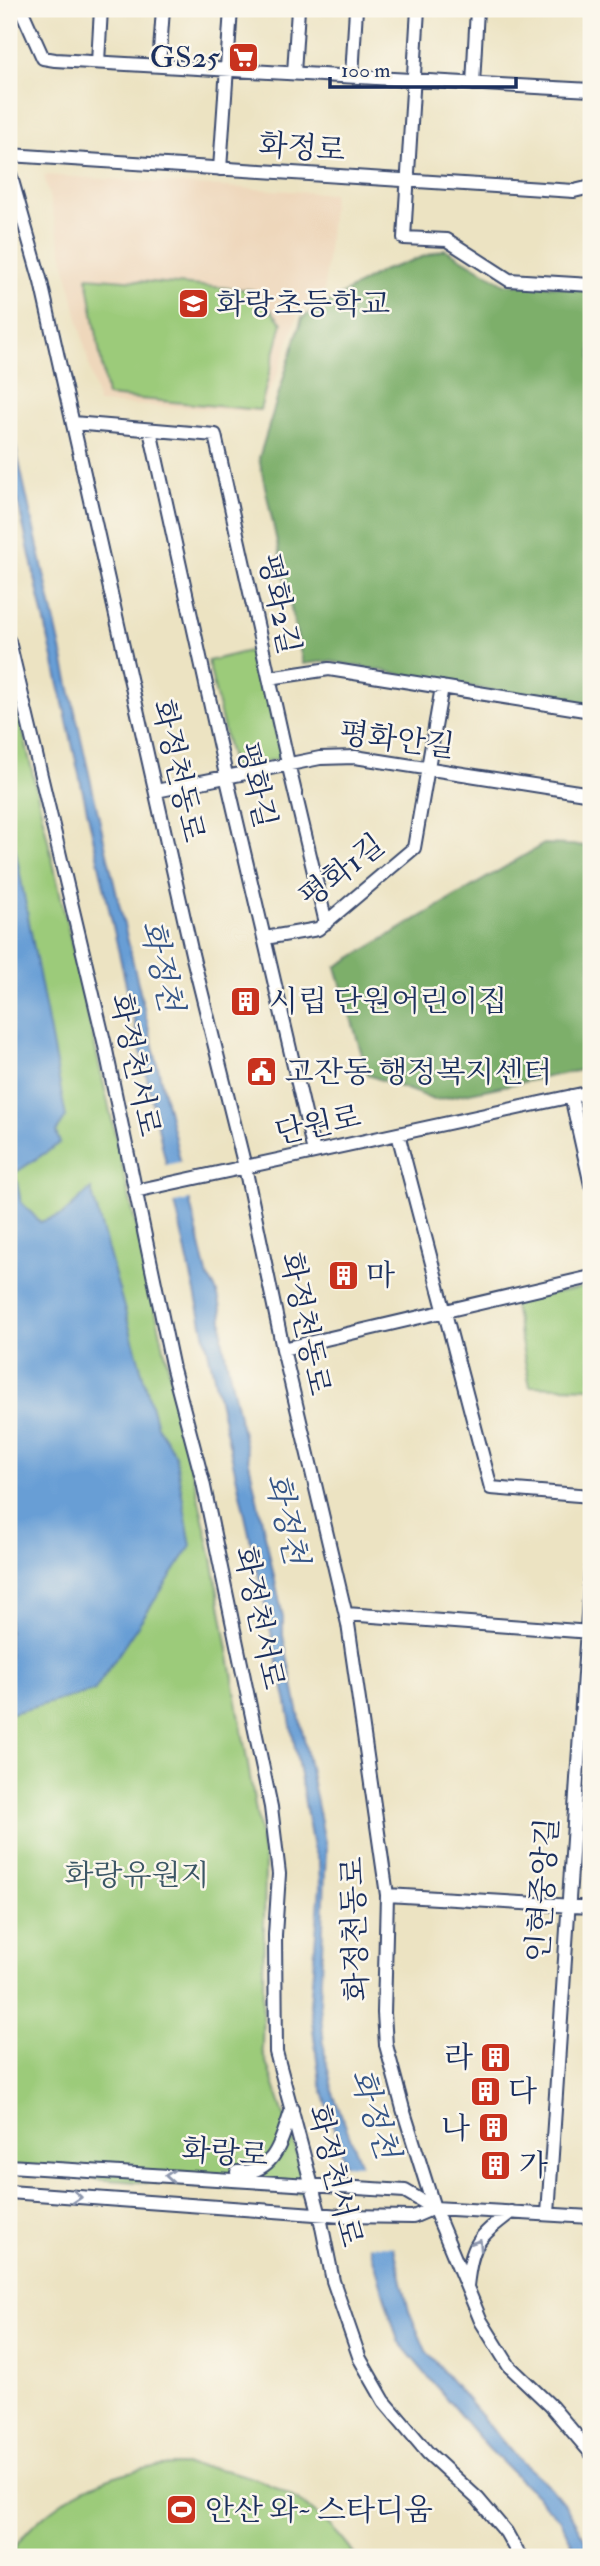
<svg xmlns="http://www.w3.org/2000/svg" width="600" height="2566" viewBox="0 0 600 2566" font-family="'IM FELL Double Pica','Noto Serif KR',serif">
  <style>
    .built { fill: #eed7bb }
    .green { fill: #9ccb7a; stroke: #5c7d6c; stroke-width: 2 }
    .forest { fill: #7daf6a; stroke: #4c6f64; stroke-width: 2 }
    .water { fill: #689ed5; stroke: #42669a; stroke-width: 2 }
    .pier { fill: #ece3c2 }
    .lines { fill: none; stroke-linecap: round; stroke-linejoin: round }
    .minor-casing { stroke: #3a4a6d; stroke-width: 16 }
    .minor { stroke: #fff; stroke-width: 12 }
    .oneway { stroke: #8d97ae }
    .labels { text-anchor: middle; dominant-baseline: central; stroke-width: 5; stroke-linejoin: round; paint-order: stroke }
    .poi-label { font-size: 30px; fill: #1b2f5e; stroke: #fbf7ec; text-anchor: start }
    .street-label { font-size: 30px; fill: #1b2f5e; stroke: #fbf7ec }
    .park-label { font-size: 30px; fill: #3b5665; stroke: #fbf7ec }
    .water-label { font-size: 32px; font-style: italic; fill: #365688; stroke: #fbf7ec }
  </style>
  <rect width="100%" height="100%" fill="#fbf7ec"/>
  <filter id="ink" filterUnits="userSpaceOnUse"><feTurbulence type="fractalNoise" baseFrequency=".0143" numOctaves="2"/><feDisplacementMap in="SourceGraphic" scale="14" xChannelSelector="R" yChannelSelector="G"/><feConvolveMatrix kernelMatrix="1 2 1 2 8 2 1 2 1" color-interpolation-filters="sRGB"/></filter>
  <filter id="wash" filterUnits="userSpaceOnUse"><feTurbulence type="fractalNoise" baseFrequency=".00686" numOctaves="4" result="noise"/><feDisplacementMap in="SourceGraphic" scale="28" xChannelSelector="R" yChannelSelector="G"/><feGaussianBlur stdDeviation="1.57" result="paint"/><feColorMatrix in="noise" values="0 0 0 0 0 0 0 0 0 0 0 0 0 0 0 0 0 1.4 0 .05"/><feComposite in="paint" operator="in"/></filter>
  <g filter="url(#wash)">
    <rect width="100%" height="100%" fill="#ece3c2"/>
    <path class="built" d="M44,175l289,19 -9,99 -26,22 -21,60 -18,37 -161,-9z"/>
    <path class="green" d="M87,277l166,13 29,33 -22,87 -153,-14z
      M257,649l25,109 -49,11 -25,-108z
      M9,670l203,888 53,305 -3,187 49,144 -302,-21z
      M591,1286v102l-61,-2 -17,-85z
      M173,2465c74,0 141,31 183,92h-347c4,-9 12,-18 19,-26 39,-41 90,-62 145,-66z"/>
    <path class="forest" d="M445,249l60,35 86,4v417l-75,-10 -187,-34 -26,3 -44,-206 43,-140 80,-47z
      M544,844l47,2v222l-155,32 -68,-25 -32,-108z"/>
    <path class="water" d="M9,418l97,431 102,429c14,15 15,40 14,61l61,278v19l43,211 -6,157 5,52 9,40 61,156 14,59 17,40 88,104 36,32 15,18 19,33 5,19h-11l-17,-37 -73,-72 -90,-107 -78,-259 -10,-77 10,-118 -1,-25 -6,-14 -26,-145 -278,-1241z
      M9,816l57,301 -10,15 4,11 -45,30 6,29 19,20 22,-7 29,-26 66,237 18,28 16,92 -97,145 -85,23z"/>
    <path class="pier" d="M184,1161l9,38 -23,5 -8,-38z
      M341,2164l24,1 32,82 -32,-2z"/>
  </g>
  <g filter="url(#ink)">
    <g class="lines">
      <defs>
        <path id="minor" d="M21,9l22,49 12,2 536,30
          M418,9l-14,229 43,2 62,40 82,5
          M98,62l3,-53
          M159,65l4,-56
          M294,73l4,-64
          M352,76l4,-67
          M473,84l4,-75
          M9,155l565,36 17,-4
          M220,169l11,-160
          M9,170l32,112 151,672 53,213 38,182 65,275 39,271 -3,118 2,32 17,64 31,99 47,113 28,45 42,40 40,47
          M73,423l142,12 73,328 38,160
          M150,430l76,345 88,377
          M9,641l95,400 69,328 30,113 68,325 8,67 -4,61 1,117 43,160 14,69 27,78 24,42 44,52 50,46 28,33 14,25
          M269,678l60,-9 262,42
          M156,791l164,-33 35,-1 236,37
          M265,938l53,-9 96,-81 28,-161
          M571,1096l20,89
          M398,1134l93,354 100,8
          M135,1191l456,-99
          M283,1349l308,-72
          M346,1614l245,18
          M387,1895l204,12
          M9,2166l396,25 29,17 157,9
          M237,2172c39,2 44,-32 55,-63
          M9,2192l333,24 71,1 21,-9
          M548,2214l43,-645
          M467,2286c5,-43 10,-48 44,-74"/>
      </defs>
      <use href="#minor" class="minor-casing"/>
      <use href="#minor" class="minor"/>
    </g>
    <defs><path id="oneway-chevron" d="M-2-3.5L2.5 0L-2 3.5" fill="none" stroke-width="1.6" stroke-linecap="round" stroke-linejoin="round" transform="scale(1.75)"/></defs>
    <g class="oneway">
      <use href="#oneway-chevron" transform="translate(170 2176) rotate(-176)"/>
      <use href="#oneway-chevron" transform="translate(77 2197) rotate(4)"/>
      <use href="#oneway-chevron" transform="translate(478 2244) rotate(-57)"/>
    </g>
  </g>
  <defs>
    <symbol id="supermarket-square" viewBox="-11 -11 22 22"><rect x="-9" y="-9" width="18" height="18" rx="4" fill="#c8321e" stroke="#fbf7ec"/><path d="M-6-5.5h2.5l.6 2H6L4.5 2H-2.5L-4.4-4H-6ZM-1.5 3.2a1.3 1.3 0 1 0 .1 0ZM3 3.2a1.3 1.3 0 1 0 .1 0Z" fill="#fff"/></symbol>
    <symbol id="school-square" viewBox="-11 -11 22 22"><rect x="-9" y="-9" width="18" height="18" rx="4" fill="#c8321e" stroke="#fbf7ec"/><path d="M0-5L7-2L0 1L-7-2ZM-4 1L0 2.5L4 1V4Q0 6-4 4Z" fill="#fff"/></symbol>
    <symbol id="building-square" viewBox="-11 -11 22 22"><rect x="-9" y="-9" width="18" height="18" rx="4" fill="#c8321e" stroke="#fbf7ec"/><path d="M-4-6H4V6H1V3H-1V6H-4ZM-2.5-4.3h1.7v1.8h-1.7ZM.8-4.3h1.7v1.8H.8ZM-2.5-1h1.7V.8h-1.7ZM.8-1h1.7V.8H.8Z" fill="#fff"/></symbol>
    <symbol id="civic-square" viewBox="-11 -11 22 22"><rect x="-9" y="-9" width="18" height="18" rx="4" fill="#c8321e" stroke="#fbf7ec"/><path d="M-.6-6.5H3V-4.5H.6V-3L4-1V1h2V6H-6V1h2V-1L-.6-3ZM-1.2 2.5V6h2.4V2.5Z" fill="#fff"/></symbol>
    <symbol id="stadium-square" viewBox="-11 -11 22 22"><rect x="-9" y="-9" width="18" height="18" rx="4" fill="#c8321e" stroke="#fbf7ec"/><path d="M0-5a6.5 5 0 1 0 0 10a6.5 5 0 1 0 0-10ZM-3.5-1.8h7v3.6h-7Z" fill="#fff"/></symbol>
  </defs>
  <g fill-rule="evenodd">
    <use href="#supermarket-square" x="226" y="40" width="35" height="35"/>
    <use href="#school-square" x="176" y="286" width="35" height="35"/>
    <use href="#building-square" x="228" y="984" width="35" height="35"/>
    <use href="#civic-square" x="244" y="1054" width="35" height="35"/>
    <use href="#building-square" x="326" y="1258" width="35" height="35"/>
    <use href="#building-square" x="478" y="2040" width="35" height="35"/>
    <use href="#building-square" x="468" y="2074" width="35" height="35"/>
    <use href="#building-square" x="476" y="2110" width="35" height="35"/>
    <use href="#building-square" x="478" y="2148" width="35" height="35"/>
    <use href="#stadium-square" x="164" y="2492" width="35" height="35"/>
  </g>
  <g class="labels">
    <g class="poi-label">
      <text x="220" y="57" text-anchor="end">GS25</text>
      <text x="216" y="304">화랑초등학교</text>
      <text x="269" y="1001">시립 단원어린이집</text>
      <text x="285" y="1072">고잔동 행정복지센터</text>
      <text x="366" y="1275">마</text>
      <text x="473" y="2057" text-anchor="end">라</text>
      <text x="508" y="2091">다</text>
      <text x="470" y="2128" text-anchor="end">나</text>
      <text x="519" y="2165">가</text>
      <text x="205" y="2510">안산 와~ 스타디움</text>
    </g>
    <g class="street-label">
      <text transform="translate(302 148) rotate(4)">화정로</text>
      <text transform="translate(279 604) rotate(78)">평화2길</text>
      <text transform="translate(397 740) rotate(7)">평화안길</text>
      <text transform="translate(178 771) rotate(77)">화정천동로</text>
      <text transform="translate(256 785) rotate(77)">평화길</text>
      <text transform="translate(342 871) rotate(-38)">평화1길</text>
      <text transform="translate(135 1065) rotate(78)">화정천서로</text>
      <text transform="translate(318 1125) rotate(-12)">단원로</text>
      <text transform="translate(305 1324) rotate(78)">화정천동로</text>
      <text transform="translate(259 1618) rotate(78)">화정천서로</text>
      <text transform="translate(543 1890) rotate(-86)">인현중앙길</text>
      <text transform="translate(355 1929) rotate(-92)">화정천동로</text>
      <text transform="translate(225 2153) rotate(4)">화랑로</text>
      <text transform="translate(335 2176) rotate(76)">화정천서로</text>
    </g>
    <g class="park-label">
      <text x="137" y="1875">화랑유원지</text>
    </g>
    <g class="water-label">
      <text transform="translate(161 966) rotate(77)">화정천</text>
      <text transform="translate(286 1519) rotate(77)">화정천</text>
      <text transform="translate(374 2114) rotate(72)">화정천</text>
    </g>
  </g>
  <rect width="600" height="2566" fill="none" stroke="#fbf7ec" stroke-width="35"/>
  <path d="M330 77v10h186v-10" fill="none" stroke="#1b2f5e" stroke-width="3.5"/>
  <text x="341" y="77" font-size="21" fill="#1b2f5e" stroke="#fbf7ec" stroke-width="5" paint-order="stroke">100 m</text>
</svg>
